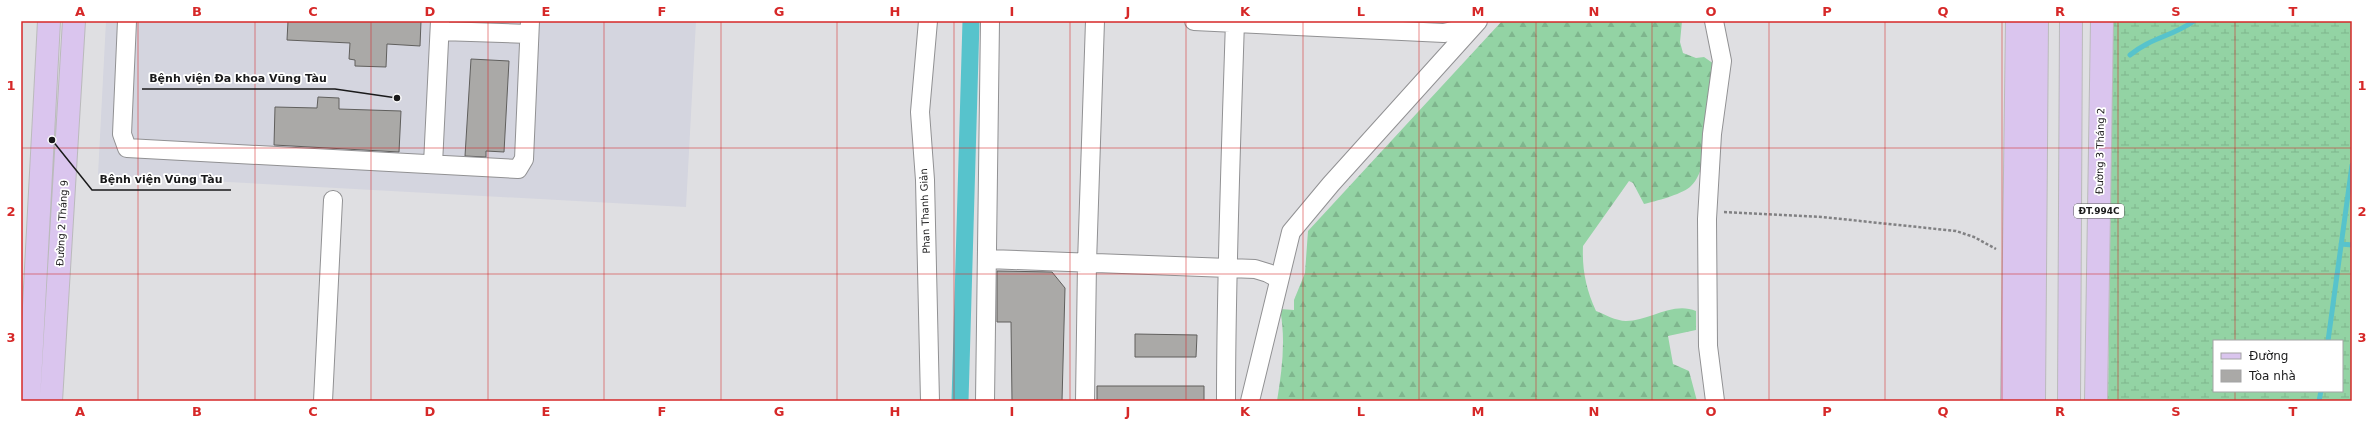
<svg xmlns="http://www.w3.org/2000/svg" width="2373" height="422" viewBox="0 0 2373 422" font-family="'DejaVu Sans',sans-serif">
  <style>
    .built { fill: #d4d5df }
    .forest { fill: url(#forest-firs) }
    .wetland { fill: url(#wetland-marsh); fill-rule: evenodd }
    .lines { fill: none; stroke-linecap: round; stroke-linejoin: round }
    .stream { stroke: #57c3cc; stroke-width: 5 }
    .canal { stroke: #57c3cc; stroke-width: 17 }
    .building { fill: #aaa9a7; stroke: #605f5d }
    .minor-casing { stroke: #919193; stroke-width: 20 }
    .major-casing { stroke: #bababb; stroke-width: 24 }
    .path { stroke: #818183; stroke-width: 2.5; stroke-dasharray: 3 2; stroke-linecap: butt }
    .minor { stroke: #fff; stroke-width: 18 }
    .major { stroke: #dac5ee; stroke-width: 22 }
    .grid { fill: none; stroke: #d62828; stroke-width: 1; stroke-opacity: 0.55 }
    .labels { text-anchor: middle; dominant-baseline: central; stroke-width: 3.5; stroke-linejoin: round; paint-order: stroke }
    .shield { fill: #fff; stroke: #5f5f5f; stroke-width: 1 }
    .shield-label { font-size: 9px; font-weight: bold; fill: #1a1a1b }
    .street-label { font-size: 10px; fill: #1a1a1b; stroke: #fff }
    .leader { fill: none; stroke: #1a1a1b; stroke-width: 1.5 }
    .callout-dot { fill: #1a1a1b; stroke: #fff; stroke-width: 1.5 }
    .callout-label { font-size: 11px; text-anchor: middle; font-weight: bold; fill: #1a1a1b; stroke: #fff; stroke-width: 3.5; stroke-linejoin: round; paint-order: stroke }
    .neatline { fill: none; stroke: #d62828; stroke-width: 1.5 }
    .grid-label { font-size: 13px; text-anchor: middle; font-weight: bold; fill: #d62828 }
  </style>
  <defs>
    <pattern id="forest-firs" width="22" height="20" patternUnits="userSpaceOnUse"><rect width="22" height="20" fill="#93d3a4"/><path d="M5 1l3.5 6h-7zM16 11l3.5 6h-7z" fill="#7eb58d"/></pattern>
    <pattern id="wetland-marsh" width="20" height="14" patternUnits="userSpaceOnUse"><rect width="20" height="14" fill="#93d3a4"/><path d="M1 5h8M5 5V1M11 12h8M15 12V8" fill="none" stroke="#7eb58d"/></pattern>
  </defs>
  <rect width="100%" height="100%" fill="#dfdfe2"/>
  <path class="built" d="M106,21h590l-10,186 -588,-32z"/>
  <path class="forest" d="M1502,21h180l-2,21 3,11 13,5 8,-1 13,9c-3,26 -6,105 -27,121 -10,8 -34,14 -46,17l-11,-21 -4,-2 -46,65c-1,24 3,43 13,65 8,3 20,10 30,10 23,0 47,-20 70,-10v19l-28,6 5,28 16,7 8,30h-420c5,-31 9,-61 3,-92l14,1v-10l11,-27 3,-42z"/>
  <path class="wetland" d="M2113,21h239v380h-244zM2214,341h128v50h-128z"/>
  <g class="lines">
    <path class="stream" d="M2130,55c22,-18 41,-18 64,-34
      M2341,244l11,1
      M2328,341l24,-176
      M2319,401l2,-10"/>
    <path class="canal" d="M960,401l11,-380"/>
  </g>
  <path class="building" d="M288,21h133l-1,25 -33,-2 -1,23 -31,-1v-6l-6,-1 1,-16 -63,-3z
    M471,59l38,2 -5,91 -18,-1v6l-21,-1z
    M318,97l21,1v11l62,2 -2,41 -125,-7 1,-38 42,1z
    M997,271l55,1 13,16 -3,113h-50l-1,-79h-14z
    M1135,334l62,1 -1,22h-61z
    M1097,386h107v15h-107z"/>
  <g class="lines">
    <defs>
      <path id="minor" d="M127,21l-5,113 5,14 391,21 6,-10 6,-138
        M928,21l-8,91 5,68 5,221
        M1194,21l250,12 29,-7
        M1714,21l8,40 -10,73 -5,85 1,127 7,55
        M440,31l89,3
        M433,164l7,-143
        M988,259l267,10 13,4 11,6
        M323,401l10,-201
        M985,401l5,-380
        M1085,401l2,-138 8,-242
        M1226,401c0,-127 5,-253 9,-380
        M1250,401l41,-169 40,-48 147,-163"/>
      <path id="major" d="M29,401l20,-380
        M51,401l23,-380
        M2012,401l5,-380
        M2034,401l3,-380
        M2069,401l2,-380
        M2096,401l6,-380"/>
    </defs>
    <use href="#minor" class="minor-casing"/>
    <use href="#major" class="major-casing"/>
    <path class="path" d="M1724,212l98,5 134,14 18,6 22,12"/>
    <use href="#minor" class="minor"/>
    <use href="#major" class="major"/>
  </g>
  <path class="grid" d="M138,21v380M255,21v380M371,21v380M488,21v380M604,21v380M721,21v380M837,21v380M954,21v380M1070,21v380M1186,21v380M1303,21v380M1419,21v380M1536,21v380M1652,21v380M1769,21v380M1885,21v380M2002,21v380M2118,21v380M2235,21v320M21,148h2331M21,274h2331M2235,391v10"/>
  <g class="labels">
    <rect class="shield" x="2074" y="204" width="50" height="14" rx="3"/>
    <g class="shield-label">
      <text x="2099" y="211">ĐT.994C</text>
    </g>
    <g class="street-label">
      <text transform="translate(2100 151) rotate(-89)">Đường 3 Tháng 2</text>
      <text transform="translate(925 211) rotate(-92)">Phan Thanh Giản</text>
      <text transform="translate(62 223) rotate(-87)">Đường 2 Tháng 9</text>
    </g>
  </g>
  <path class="leader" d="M397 98L335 89H142M52 140L92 190H231"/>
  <g class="callout-dot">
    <circle cx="397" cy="98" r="4"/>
    <circle cx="52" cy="140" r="4"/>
  </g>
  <g class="callout-label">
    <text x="238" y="82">Bệnh viện Đa khoa Vũng Tàu</text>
    <text x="161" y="183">Bệnh viện Vũng Tàu</text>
  </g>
  <rect width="2373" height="422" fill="none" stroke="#ffffff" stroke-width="44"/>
  <rect x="2213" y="340" width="130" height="52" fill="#ffffff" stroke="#a3a3a4"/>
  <rect x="2221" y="353" width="20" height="6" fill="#dac5ee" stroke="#a3a3a4"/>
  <text x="2249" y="360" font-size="12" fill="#1a1a1b">Đường</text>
  <rect x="2221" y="370" width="20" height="12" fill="#aaa9a7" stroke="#a3a3a4"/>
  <text x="2249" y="380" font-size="12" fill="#1a1a1b">Tòa nhà</text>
  <rect x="22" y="22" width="2329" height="378" class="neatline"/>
  <g class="grid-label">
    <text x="80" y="16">A</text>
    <text x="197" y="16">B</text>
    <text x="313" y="16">C</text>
    <text x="430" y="16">D</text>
    <text x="546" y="16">E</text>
    <text x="662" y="16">F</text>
    <text x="779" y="16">G</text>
    <text x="895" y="16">H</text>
    <text x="1012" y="16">I</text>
    <text x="1128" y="16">J</text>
    <text x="1245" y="16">K</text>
    <text x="1361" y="16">L</text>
    <text x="1478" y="16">M</text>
    <text x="1594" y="16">N</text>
    <text x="1711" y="16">O</text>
    <text x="1827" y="16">P</text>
    <text x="1943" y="16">Q</text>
    <text x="2060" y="16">R</text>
    <text x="2176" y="16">S</text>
    <text x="2293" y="16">T</text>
    <text x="11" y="90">1</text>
    <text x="2362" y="90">1</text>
    <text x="11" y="216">2</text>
    <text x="2362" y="216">2</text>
    <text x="11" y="342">3</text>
    <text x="2362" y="342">3</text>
    <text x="80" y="416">A</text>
    <text x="197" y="416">B</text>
    <text x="313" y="416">C</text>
    <text x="430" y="416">D</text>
    <text x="546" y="416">E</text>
    <text x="662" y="416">F</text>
    <text x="779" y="416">G</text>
    <text x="895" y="416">H</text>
    <text x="1012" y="416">I</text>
    <text x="1128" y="416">J</text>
    <text x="1245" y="416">K</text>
    <text x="1361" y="416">L</text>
    <text x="1478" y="416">M</text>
    <text x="1594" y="416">N</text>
    <text x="1711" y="416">O</text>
    <text x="1827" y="416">P</text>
    <text x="1943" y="416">Q</text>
    <text x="2060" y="416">R</text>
    <text x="2176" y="416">S</text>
    <text x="2293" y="416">T</text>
  </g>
</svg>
